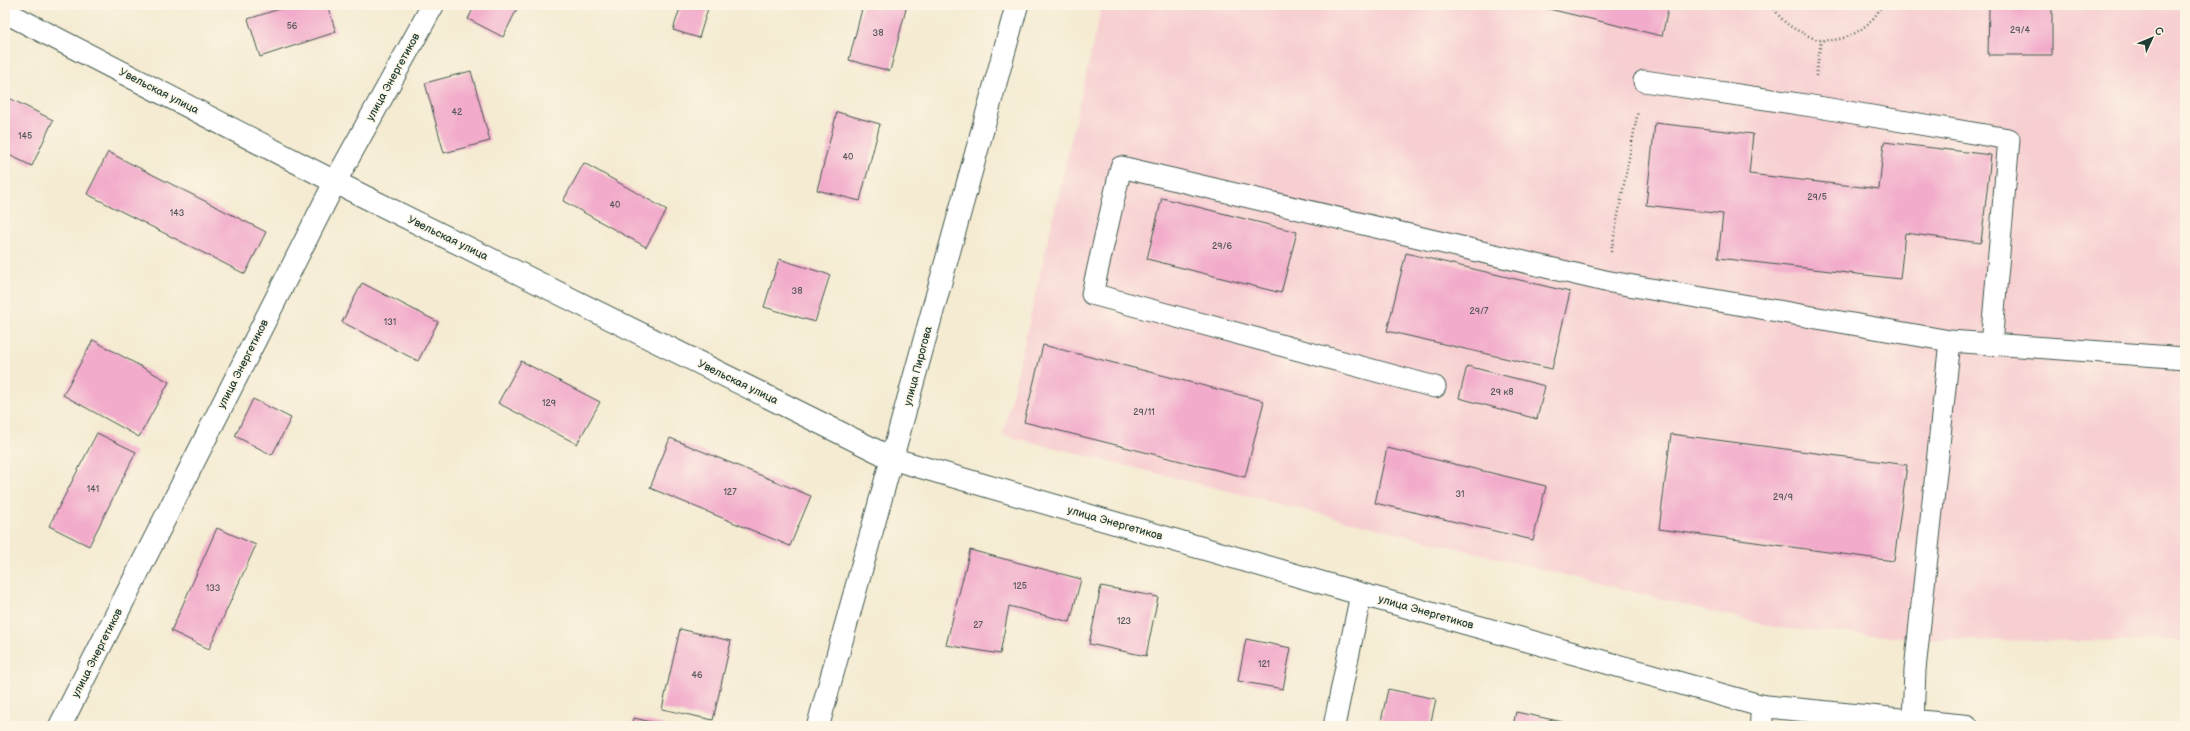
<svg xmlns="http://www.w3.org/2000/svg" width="2190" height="731" viewBox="0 0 2190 731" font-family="'Balsamiq Sans',sans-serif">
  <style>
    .built { fill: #f7cfd1 }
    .building { fill: #f2abcb }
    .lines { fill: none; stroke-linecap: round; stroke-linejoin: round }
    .lane-casing { stroke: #3f574c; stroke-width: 23 }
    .street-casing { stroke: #3f574c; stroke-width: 24 }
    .secondary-casing { stroke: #3f574c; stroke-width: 24 }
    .path { stroke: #3f574c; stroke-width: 2.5; stroke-dasharray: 1 3; stroke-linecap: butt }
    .lane { stroke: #fff; stroke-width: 21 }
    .street { stroke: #fff; stroke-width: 22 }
    .secondary { stroke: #fff; stroke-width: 22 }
    .labels { text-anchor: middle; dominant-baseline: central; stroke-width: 3; stroke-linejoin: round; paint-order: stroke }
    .number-label { font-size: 9px; fill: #54585a }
    .street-label { font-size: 11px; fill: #1f3d34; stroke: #fcf5e5 }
  </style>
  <rect width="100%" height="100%" fill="#fcf5e5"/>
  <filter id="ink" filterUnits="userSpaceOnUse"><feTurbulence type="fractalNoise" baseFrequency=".025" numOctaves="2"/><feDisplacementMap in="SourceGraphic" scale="8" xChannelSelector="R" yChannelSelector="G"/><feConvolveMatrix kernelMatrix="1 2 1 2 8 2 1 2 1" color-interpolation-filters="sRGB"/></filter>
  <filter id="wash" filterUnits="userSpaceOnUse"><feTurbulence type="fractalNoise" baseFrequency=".012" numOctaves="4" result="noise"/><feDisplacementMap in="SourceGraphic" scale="16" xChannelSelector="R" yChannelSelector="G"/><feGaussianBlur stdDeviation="0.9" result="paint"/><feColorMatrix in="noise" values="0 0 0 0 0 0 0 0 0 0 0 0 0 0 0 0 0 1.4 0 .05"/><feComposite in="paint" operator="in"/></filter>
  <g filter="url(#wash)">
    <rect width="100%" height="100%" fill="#f4ebd2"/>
    <path class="built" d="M1102,5h1083v636l-242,-1 -165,-12 -775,-193z"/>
    <g id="blocks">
      <path class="building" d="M292,5h35l9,27 -76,25 -12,-38z
        M475,5h44l-16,32 -35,-18z
        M681,5h28l-10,33 -26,-8z
        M863,5h44l-17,66 -41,-11z
        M1550,5h119l-7,31 -113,-27z
        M1989,5h63v50h-64z
        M471,71l19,70 -46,12 -19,-70z
        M5,96l48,24 -21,46 -27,-13z
        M837,112l43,12 -20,77 -43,-11z
        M1655,123l98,11 -4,40 130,15 5,-47 107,13 -10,88 -76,-10 -5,46 -182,-21 5,-44 -77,-9z
        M108,152l158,80 -21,42 -158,-80z
        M584,163l83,47 -21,37 -83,-46z
        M1162,198l135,34 -16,61 -134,-34z
        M1406,253l164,39 -18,77 -165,-38z
        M779,259l51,16 -15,47 -51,-15z
        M362,283l76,39 -20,39 -76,-39z
        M93,340l76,42 -30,55 -76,-42z
        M1043,345l221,56 -19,76 -221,-55z
        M521,361l79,41 -23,42 -79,-41z
        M1467,366l78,20 -8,33 -78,-21z
        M253,399l38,19 -19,37 -37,-19z
        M97,433l39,19 -47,94 -40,-20z
        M1671,434l236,31 -13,96 -235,-32z
        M670,438l141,58 -21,50 -140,-58z
        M1387,448l159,38 -13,54 -158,-37z
        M217,528l39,17 -47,104 -38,-18z
        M970,550l111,29 -11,43 -61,-16 -9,48 -54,-9z
        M1101,586l57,11 -12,59 -57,-12z
        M680,629l51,12 -18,79 -51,-11z
        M1246,639l45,9 -8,41 -45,-8z
        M1388,689l48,10 -6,27h-50z
        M1516,712l47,10 -1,4h-49z
        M634,718l30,7v1h-32z"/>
    </g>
  </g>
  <g filter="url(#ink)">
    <use href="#blocks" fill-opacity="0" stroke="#3f574c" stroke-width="1"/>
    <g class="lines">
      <defs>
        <path id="lane" d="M1644,81l168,25 197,33 -18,206
          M1435,387l-343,-93 29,-127 484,114 345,60 235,17
          M1913,721l2,-51 35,-329
          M1334,726l27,-132"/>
        <path id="street" d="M60,726l275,-544 98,-177
          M1761,726l1,-20"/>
        <path id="secondary" d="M5,12l330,170 558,277 468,135 401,112 205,20
          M818,726l199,-721"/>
      </defs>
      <use href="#lane" class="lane-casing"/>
      <use href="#street" class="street-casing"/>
      <use href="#secondary" class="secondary-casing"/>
      <path class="path" d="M1773,5c5,13 16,22 28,27 6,3 14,8 20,8 26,3 50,-13 61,-35
        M1816,76l5,-36
        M1611,252l27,-141"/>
      <use href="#lane" class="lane"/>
      <use href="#street" class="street"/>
      <use href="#secondary" class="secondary"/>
    </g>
  </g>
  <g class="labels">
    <g class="number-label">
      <text x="292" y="26">56</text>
      <text x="2020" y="30">29/4</text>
      <text x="878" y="33">38</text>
      <text x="457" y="112">42</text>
      <text x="25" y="136">145</text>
      <text x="848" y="157">40</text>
      <text x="1817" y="197">29/5</text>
      <text x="615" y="205">40</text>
      <text x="177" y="213">143</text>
      <text x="1222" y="246">29/6</text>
      <text x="797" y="291">38</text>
      <text x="1479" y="311">29/7</text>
      <text x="390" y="322">131</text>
      <text x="1502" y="392">29 к8</text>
      <text x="549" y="403">129</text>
      <text x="1144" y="412">29/11</text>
      <text x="93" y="489">141</text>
      <text x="730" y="492">127</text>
      <text x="1460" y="494">31</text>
      <text x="1783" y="497">29/9</text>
      <text x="1020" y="586">125</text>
      <text x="213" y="588">133</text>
      <text x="1124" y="621">123</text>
      <text x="978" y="625">27</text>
      <text x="1264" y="664">121</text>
      <text x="697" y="675">46</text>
    </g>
    <g class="street-label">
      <text transform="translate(393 77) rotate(-61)">улица Энергетиков</text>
      <text transform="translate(159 91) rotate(27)">Увельская улица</text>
      <text transform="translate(448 238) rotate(26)">Увельская улица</text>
      <text transform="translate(243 364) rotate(-63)">улица Энергетиков</text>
      <text transform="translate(918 366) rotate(-75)">улица Пирогова</text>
      <text transform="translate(738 382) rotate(26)">Увельская улица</text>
      <text transform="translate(1115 523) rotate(16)">улица Энергетиков</text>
      <text transform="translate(1426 612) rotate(16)">улица Энергетиков</text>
      <text transform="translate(97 653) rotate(-63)">улица Энергетиков</text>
    </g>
  </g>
  <rect width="2190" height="731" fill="none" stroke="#fcf5e5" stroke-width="20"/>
  <g transform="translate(2152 38) rotate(46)" stroke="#fcf5e5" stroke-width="3" paint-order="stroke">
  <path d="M0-3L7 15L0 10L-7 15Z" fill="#1f3d34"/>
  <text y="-6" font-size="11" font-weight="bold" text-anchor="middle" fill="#1f3d34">С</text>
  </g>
</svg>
